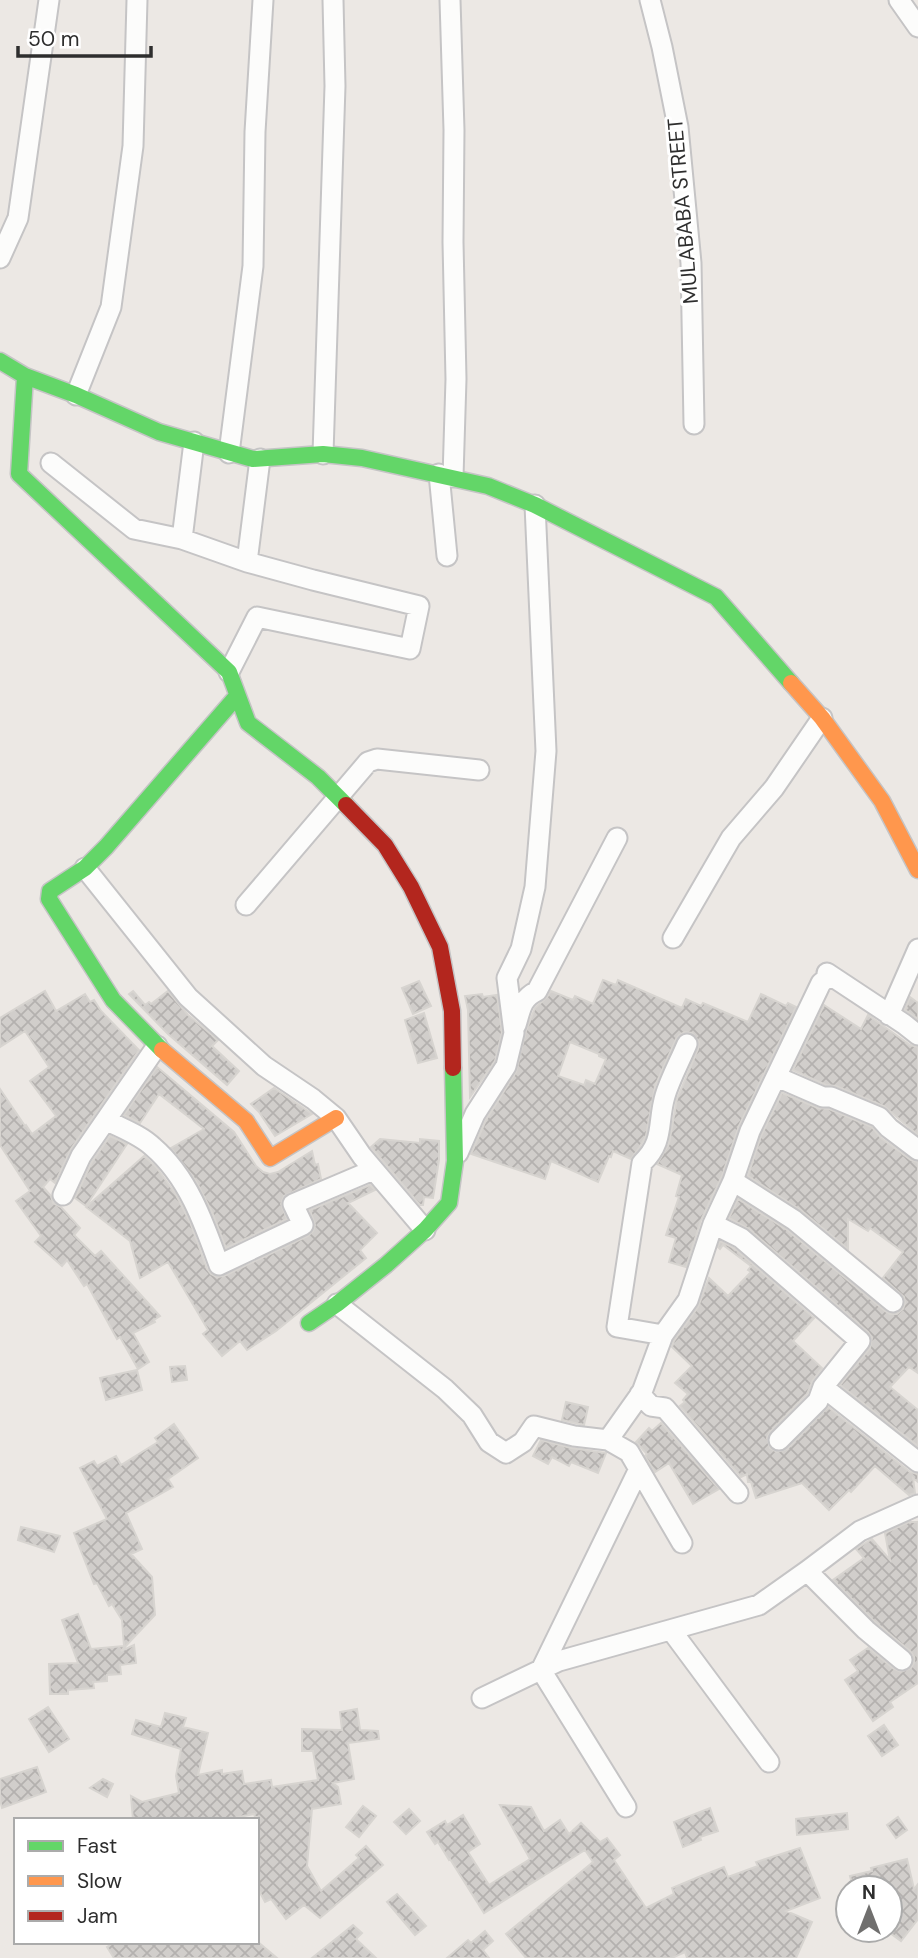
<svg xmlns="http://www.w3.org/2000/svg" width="918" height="1958" viewBox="0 0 918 1958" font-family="'DM Sans',sans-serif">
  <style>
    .building { fill: url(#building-cross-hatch); stroke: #d7d4d0; stroke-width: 2; fill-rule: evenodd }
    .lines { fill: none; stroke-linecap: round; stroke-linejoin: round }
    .street-casing { stroke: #c5c4c5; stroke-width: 23 }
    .fast-casing { stroke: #c5c4c5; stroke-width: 19 }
    .slow-casing { stroke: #c5c4c5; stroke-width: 19 }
    .jam-casing { stroke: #c5c4c5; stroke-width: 19 }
    .street { stroke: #fcfcfb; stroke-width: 19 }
    .fast { stroke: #63d668; stroke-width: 16 }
    .slow { stroke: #ff974d; stroke-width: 16 }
    .jam { stroke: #b3261e; stroke-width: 16 }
    .labels { text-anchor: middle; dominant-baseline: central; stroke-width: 6; stroke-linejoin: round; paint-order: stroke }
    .street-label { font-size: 21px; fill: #2e2e2e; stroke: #fff }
  </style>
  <defs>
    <pattern id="building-cross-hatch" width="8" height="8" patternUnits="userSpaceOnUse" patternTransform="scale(1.75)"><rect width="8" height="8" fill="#d1cecb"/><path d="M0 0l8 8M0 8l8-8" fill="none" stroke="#b4b1af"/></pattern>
  </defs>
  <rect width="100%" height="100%" fill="#ece8e4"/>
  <path class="building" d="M603,980l13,5 2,-5 64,28 4,-9 15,7 2,-3 45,19 13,-28 25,12 2,-3 8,4 -57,119 -17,50 -21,44 -15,47 -17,-5 7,-24 -10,-3 13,-38 -3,-1 6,-21 -25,-11 12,-20 8,-45 21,-50 1,-7 -7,-9 -7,-1 -6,3 -3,4 -21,47 -9,50 -7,12 -8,11 -18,-8 -2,6 -2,-1 -11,26 -47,-21 -6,18 -74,-25 15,-34 30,-48 10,-41 9,-23 12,-11 4,-6 22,9 2,-4 18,8zM570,1042l29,12v2l7,3 -11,25 -9,-4 -2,5 -26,-9z
    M419,981l12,25 -18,8 -11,-26z
    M45,991l11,20 29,-17 5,8 4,-2 7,11 38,39 -68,99 -16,34 -5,-4 -7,8 8,9 2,7 8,4 19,21 -6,7 21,21 6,-5 59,65 -6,4 1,2 -22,11 16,29 -11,7 -18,-32 -3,2 -30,-55 -3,2 -17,-26 -5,6 -27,-24 6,-6 -25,-35 14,-10 -30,-46v-56l25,37 1,-1 6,9 24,-18 -26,-35 19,-14 -24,-36 -25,16v-29z
    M133,991l12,14 4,-3 2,2 17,-13 20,24 30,25 -6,6 27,25 -12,14 -59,-51 -39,-40z
    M482,994l1,3 14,-2 5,37 -7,29 -25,36 -2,-87 -3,-14z
    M910,997l8,6v16l-13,-9z
    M824,1005l37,24 7,-14 42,30 8,2v88l-34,-29 -48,-20 -10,-1 -33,-15z
    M424,1013l13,45 -19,5 -13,-43z
    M157,1067l77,65 22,34 7,6 7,2 8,-2 34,-21 3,14 3,-1 3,15 -37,17 -3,8 6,15 -61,29 -14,-36 -16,-31 -25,-33 33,-19 -45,-35 -19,29 -16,-8z
    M274,1088l38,26 -37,22 -16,-24 -8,-8z
    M782,1093l36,15 11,1 43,18 9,11 30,22 7,2v211l-9,-6 -19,20 28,23v36l-78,-61 30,-37 2,-10 -4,-6 -119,-103 -20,-11 9,-19 49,31 98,81 5,3h7l6,-5 2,-6 -1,-6 -21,-19 20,-26 -33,-24 -2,3 -20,-12v30l-46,-38 -54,-35 13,-40z
    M110,1136l17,8 -41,62 -11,-8 17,-36z
    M380,1139l40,4v-4l19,2v19l-6,38 -9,-1 -1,8h-3l-49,-58z
    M144,1156l12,11 19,26 15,29 17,47 4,5 6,3 7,-1 84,-40 5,-5 2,-6 -5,-15 60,-25 5,5 -27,13 29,30 -17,17 6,8 -90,73 -29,19 -7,-9 -18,15 -19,-22 5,-4 -40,-68 -28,16 -10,-37 -44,-34z
    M720,1241l14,7 80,70 -21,23 29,27 -9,12 -6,14 -37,38 -3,6 3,10 7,4 10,-3 41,-42 82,65 8,2v8l-5,-4 2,15 -6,2 -34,-29 -24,26 -2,-2 -20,20 -27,-27 -46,15 -5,-16h-3l-1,-8 -6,3 -61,-71 5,-4 -2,-2 5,-6 -13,-11 17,-17 -20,-19 2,-6 24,-34 11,-29 19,18 23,-24 -3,-2 3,-4 -28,-21 -3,4 -2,-2z
    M185,1366l2,14 -15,2 -2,-15z
    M137,1370l5,20 -36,10 -6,-22z
    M566,1402l22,5 -4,18 -22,-5z
    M661,1423l58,66 -26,15 -24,-41 -14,9 -10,-16 2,-2 -11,-12 13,-14 3,3z
    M174,1424l24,34 -30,21 5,8 -47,26 16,36 -11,5 21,23 3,38 -34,36 13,-6 2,18 -16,2 1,9 -14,1v6l-14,1 1,6 -26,2v4h-18l-1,-30 29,-1 -16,-43 16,-6 13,35 33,-3 -2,-26 -10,-16 -3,2 -12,-23 -3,1 -20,-51 33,-14 -27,-51 14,-7 3,5 19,-10 5,9 37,-23 -3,-4z
    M541,1440l30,8 35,5 -8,20 -27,-11 -2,4 -17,-9 -4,7 -15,-8z
    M909,1522h9v161l-28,19 3,5 -20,14 -28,-41 13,-9 -8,-11 18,-12 26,21 7,3 10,-4 3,-5v-7l-4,-5 -36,-30 -41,-41 31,-22 -8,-9 16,-10 18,21 -5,-27z
    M21,1527l39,9 -6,16 -36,-12z
    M48,1707l21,32 -20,13 -20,-33z
    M357,1709l3,21 18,1 1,8 -31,4 6,36 -21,4 5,4 3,17 -29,5 -5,57 14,25 38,-33 -3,-3 10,-9 17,19 -63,53 -16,-13 -18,14 -15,-20 -6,3 -8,-15v-70h-2l-1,-3 -30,6h-91l-2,-24 11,6 37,-9 -3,-17 5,-27 -49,-15 4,-14 25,7 4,-14 21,5 -3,9 25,6 -10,42 24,-5v4l20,-3 2,13 27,-4 1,7 46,-7 -5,-29h-11v-22l40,1 -2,-18z
    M884,1725l14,20 -16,11 -14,-20z
    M37,1767l9,25 -44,16 -2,-8v-21z
    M103,1779l10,5 -6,13 -17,-9z
    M500,1805l31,2 13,24 16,-11 9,14 12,-11 19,19 7,-4 13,17 -6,5 32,48 28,-14 -2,-6 29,-12 23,-9 4,10 30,-11 -2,-4 44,-14 20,50 -34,13 26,11 -16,36h-109l-2,-6 -13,6h-146l-20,-24 87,-72 -8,-12 -101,63 -34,-54 -1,1 -11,-18 -3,2 -8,-12 18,-11 2,4 16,-10 17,29 -12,8 21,33 41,-26z
    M363,1806l13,10 -17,21 -13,-10z
    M710,1808l8,23 -18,6 1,3 -18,7 -9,-25z
    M409,1809l11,12 -14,13 -12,-12z
    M847,1813l1,16 -51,6 -1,-16z
    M898,1817l9,13 -11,8 -9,-13z
    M907,1859l7,30 4,-5v35l-17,22 -11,-8v-45h-37l-3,-12 22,-5 -1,-3z
    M397,1894l29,32 -11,9 -28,-33z
    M353,1925l9,8 -6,6 20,19h-64z
    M485,1931l8,10 -10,9 6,8h-42l21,-18 3,3z
    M115,1942h143l19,16h-163l-7,-11z"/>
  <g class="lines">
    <defs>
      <path id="street" d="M450,0l4,130 -1,112 3,137 -3,98
        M650,0l12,47 16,80 13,136 3,161
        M899,0l19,27
        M0,258l18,-40 31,-218
        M76,395l35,-88 22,-161 4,-146
        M229,453l24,-187 2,-134 8,-132
        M323,454l12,-368 -2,-86
        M51,463l83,66 48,10 65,23
        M439,474l8,82
        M182,539l12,-97
        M229,672l28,-55 153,32 9,-43 -106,-26 -66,-18 13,-103
        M85,868l103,129 76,69 49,33 23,19 26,38 63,74
        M246,905l122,-143 9,-3 102,11
        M673,938l58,-100 43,-50 48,-70
        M889,1015l29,-66
        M516,1025c5,-16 5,-26 21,-34l80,-153
        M777,1077l46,20h8l48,20 10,11 29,22
        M106,1120c15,8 35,15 47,27 35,30 51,76 66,118l84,-40 -10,-21 80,-34
        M458,1153l17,-39 31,-48 8,-33 -7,-55 14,-29 14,-62 11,-136 -11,-246
        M733,1181l61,39 99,82
        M63,1195l18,-39 76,-110
        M713,1224l28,14 119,103 -37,46 -5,14 -39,39
        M337,1304l108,85 27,26 17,27 17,11 17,-11 11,-16 40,10 34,4 21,12 53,91
        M663,1335l-46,-8 25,-164c23,-22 15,-40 23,-67 5,-17 15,-35 22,-52
        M823,1387l95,75
        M640,1394l11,12 14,2 73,85
        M608,1440l34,-48 21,-57 25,-35 25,-76 20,-43 17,-50 71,-148 6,-5v-5l77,51 14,11
        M807,1571l59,59 36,30
        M671,1630l98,132
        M482,1698l77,-37 200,-56 48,-34 53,-40 58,-26
        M626,1807l-85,-137 98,-201"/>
      <path id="fast" d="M0,361l25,15 51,19 83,37 94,27 70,-5 39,4 126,28 47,19 181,92 75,86
        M25,376l-6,98 210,198 19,51 70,54 28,28
        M162,1050l-49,-50 -64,-101 1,-8 35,-23 21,-21 131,-151
        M309,1323l28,-19 49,-39 39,-35 24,-27 6,-42 -2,-93"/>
      <path id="slow" d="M791,683l31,35 60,83 36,69
        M162,1050l84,71 24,37 66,-40"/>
      <path id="jam" d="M346,805l39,40 26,42 29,60 12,64 1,57"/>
    </defs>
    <use href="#street" class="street-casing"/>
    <use href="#fast" class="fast-casing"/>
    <use href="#slow" class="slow-casing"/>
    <use href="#jam" class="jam-casing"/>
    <use href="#street" class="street"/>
    <use href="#fast" class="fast"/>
    <use href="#slow" class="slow"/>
    <use href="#jam" class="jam"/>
  </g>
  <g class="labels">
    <g class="street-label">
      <text transform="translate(683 211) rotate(-95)">MULABABA STREET</text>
    </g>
  </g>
  <rect x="14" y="1818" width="245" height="126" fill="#ffffff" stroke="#ababab" stroke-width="2"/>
  <rect x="28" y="1841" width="35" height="10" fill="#63d668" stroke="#ababab" stroke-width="2"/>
  <text x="77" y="1853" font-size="21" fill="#2e2e2e">Fast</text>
  <rect x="28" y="1876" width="35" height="10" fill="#ff974d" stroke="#ababab" stroke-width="2"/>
  <text x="77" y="1888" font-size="21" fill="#2e2e2e">Slow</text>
  <rect x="28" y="1911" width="35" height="10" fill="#b3261e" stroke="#ababab" stroke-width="2"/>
  <text x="77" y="1923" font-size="21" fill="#2e2e2e">Jam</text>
  <g transform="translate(869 1909)"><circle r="33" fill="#ffffff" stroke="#ababab" stroke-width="2"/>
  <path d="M0-5L12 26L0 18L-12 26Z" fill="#706f6e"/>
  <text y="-10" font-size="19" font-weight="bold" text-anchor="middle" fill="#2e2e2e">N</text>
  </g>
  <path d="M18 46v10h133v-10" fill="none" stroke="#2e2e2e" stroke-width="3.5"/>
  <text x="28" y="46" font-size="21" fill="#2e2e2e" stroke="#ffffff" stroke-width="5" paint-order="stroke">50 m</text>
</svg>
